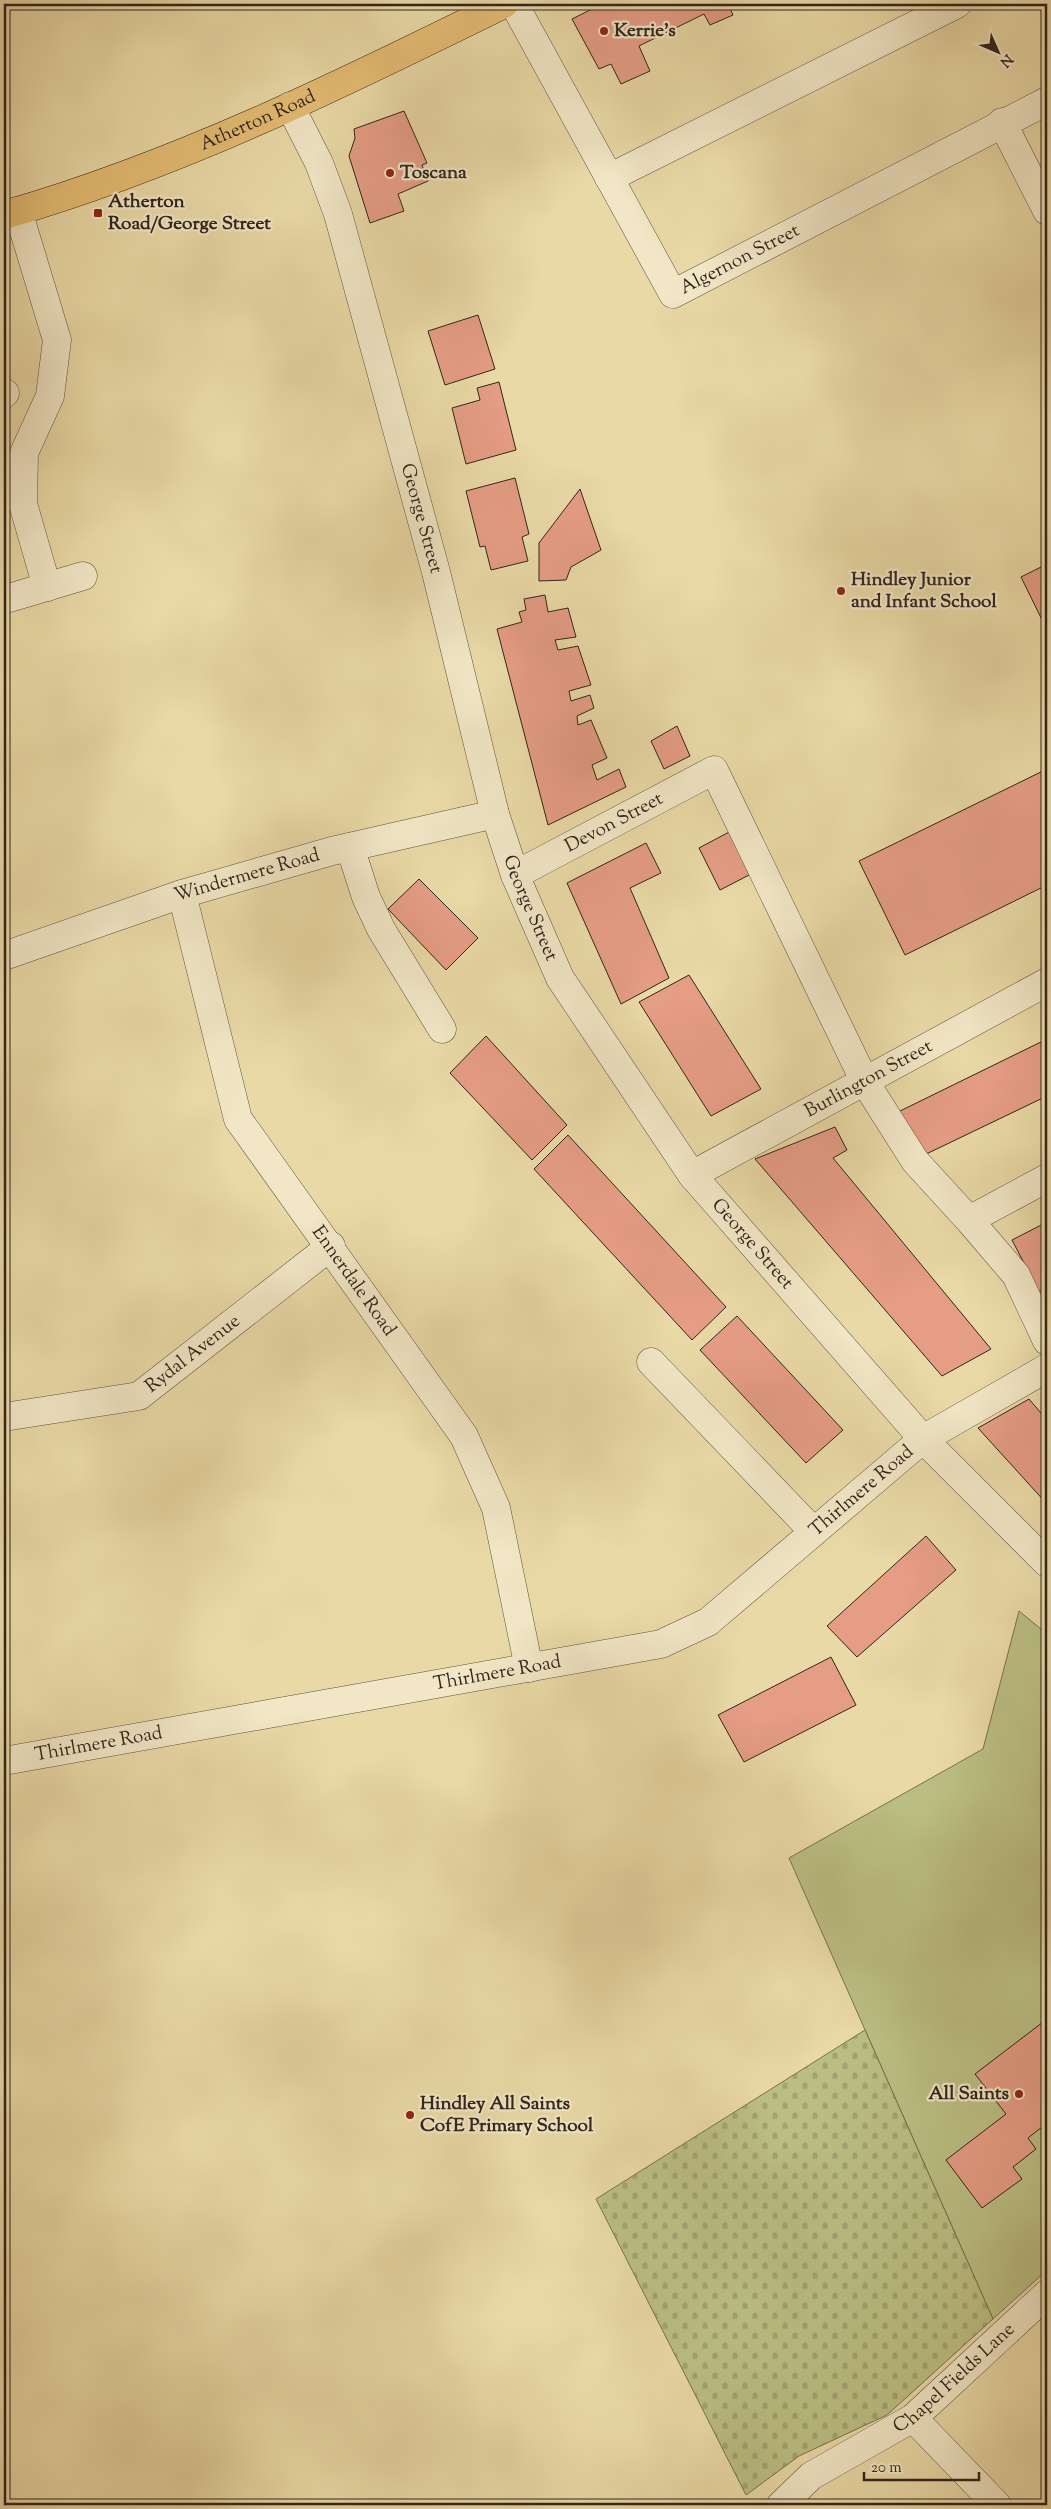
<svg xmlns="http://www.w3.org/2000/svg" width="1051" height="2509" viewBox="0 0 1051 2509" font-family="'Sorts Mill Goudy',serif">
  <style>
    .green { fill: #bbbe83; stroke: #767250 }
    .cemetery { fill: url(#cemetery-stones); stroke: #767250 }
    .building { fill: #e59d85; stroke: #30251d }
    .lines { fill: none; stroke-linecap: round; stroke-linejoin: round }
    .minor-casing { stroke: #5e523f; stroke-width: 29 }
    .highway-casing { stroke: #30251d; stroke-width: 29 }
    .minor { stroke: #f1e6c5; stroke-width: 28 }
    .highway { stroke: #e4bc73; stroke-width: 28 }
    .poi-dot { fill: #8f2418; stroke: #f1e6c5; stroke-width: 2 }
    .labels { text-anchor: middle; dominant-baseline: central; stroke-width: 4.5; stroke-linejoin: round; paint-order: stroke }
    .poi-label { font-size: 19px; font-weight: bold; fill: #30251d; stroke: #f1e6c5; text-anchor: start }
    .street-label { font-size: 19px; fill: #30251d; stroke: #f1e6c5 }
  </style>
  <defs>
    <pattern id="cemetery-stones" width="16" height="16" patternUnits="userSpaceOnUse" patternTransform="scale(1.25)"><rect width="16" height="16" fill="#bbbe83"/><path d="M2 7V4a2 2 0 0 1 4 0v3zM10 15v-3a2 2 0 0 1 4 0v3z" fill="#a1a371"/></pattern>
  </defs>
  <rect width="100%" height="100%" fill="#e9d9a6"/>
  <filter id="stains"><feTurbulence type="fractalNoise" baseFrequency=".004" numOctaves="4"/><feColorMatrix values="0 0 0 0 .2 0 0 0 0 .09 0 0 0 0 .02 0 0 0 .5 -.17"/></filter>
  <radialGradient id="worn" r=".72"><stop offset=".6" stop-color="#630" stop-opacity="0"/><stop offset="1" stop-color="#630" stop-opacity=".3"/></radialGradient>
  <path class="green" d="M1019,1611l28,23v636l-54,49 -204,-461 194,-109z"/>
  <path class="cemetery" d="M865,2030l128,289 -106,96 -88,41 -53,39 -150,-296z"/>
  <path class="building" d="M602,4h126l5,11 -23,10 -6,-11 -65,32 11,25 -29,13 -10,-20 -12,5 -27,-50z
    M404,111l23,52 -5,2 6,16 -30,13 6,17 -34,12 -21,-67 6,-18 -1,-9z
    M478,315l17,54 -50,16 -17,-54z
    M499,382l17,68 -50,14 -14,-56 28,-8 -3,-12z
    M515,478l14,56 -7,3 6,24 -37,9 -6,-24 -5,1 -14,-56z
    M580,489l21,61 -30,17 -5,13 -27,1v-38z
    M1047,564v66l-26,-53z
    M545,595l3,17 20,-4 8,29 -21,3 3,10 20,-4 13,39 -22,6 2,10 19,-6 4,13 -17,8 1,9 13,-5 16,38 -15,7 5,15 22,-11 7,18 -78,38 -51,-196 25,-7 -3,-10 7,-2 -2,-11z
    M677,726l13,30 -26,13 -13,-28z
    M1047,769v116l-142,70 -46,-94z
    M731,831l20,43 -31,16 -21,-42z
    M646,843l15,30 -31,15 39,90 -48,26 -54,-121z
    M419,879l59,59 -32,32 -58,-61z
    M689,975l72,114 -50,27 -72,-114z
    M486,1036l81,89 -35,35 -82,-87z
    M1047,1039v57l-127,61 -22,-45z
    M835,1127l12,23 -14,8 158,191 -49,27 -187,-217z
    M568,1135l158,172 -34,33 -158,-171z
    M1047,1222v66l-8,4 -27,-52z
    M737,1316l106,114 -37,33 -106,-113z
    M1029,1399l18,21v84l-69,-76z
    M926,1536l30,34 -99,87 -30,-31z
    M831,1657l25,48 -112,57 -26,-47z
    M1047,2019v104l-19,15 8,11 -23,18 9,12 -40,29 -36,-48 60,-46 -31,-40z"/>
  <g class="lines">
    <defs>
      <g id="minor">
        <path id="s1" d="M514,4l159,290 374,-193"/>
        <path id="s2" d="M290,106l29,57 19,51 98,358 59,242 20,61 45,103 132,197 231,264 124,124"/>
        <path d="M1002,122l45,89"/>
        <path d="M609,178l348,-174"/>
        <path d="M18,211l39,129 -7,56 -26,57 -1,51 24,83"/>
        <path d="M4,394l1,-1"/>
        <path d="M9,598l74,-22"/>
        <path d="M350,847l16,50 15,32 61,100"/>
        <path id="s3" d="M515,875l199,-105 151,312 50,79 54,59"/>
        <path id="s4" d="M182,894l56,225 226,317 32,72 33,160"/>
        <path id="s5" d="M4,956l178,-62 150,-43 163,-37"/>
        <path id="s6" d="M692,1175l355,-193"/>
        <path d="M1047,1178l-78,42 47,55 31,66"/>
        <path d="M651,1362l163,170"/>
        <path id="s7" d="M4,1417l135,-21 192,-150"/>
        <path id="s8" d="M4,1761l657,-117 47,-22 215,-183 124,-71"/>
        <path d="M913,2418l84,87"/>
        <path id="s9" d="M781,2505l30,-29 102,-58 134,-124"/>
      </g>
      <g id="highway">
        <path id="s10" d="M4,215c174,-50 338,-131 500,-211"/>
      </g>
    </defs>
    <use href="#minor" class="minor-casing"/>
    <use href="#highway" class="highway-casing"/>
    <use href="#minor" class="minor"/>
    <use href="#highway" class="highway"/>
  </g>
  <g class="poi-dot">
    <circle cx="604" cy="31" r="5"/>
    <circle cx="390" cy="173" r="5"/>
    <rect x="93" y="208" width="10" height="10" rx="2.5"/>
    <circle cx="841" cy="591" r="5"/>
    <circle cx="1019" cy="2094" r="5"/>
    <circle cx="410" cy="2115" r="5"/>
  </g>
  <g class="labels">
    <g class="poi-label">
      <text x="614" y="31">Kerrie's</text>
      <text x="400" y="173">Toscana</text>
      <text x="108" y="202">Atherton<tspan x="108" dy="22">Road/George Street</tspan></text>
      <text x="851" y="580">Hindley Junior<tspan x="851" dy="22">and Infant School</tspan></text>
      <text x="1009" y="2094" text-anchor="end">All Saints</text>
      <text x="420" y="2104">Hindley All Saints<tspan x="420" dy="22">CofE Primary School</tspan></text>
    </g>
    <g class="street-label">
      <text stroke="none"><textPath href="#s10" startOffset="271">Atherton Road</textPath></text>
      <text stroke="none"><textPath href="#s1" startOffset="406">Algernon Street</textPath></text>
      <text stroke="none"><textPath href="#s2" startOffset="434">George Street</textPath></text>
      <text stroke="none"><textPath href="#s3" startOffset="112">Devon Street</textPath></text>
      <text stroke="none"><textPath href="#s5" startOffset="256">Windermere Road</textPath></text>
      <text stroke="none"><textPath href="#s2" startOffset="839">George Street</textPath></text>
      <text stroke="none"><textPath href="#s6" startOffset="201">Burlington Street</textPath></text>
      <text stroke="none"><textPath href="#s2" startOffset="1244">George Street</textPath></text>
      <text stroke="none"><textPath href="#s4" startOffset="431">Ennerdale Road</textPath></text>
      <text stroke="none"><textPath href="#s7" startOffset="205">Rydal Avenue</textPath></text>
      <text stroke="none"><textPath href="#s8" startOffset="921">Thirlmere Road</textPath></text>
      <text stroke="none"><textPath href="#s8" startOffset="501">Thirlmere Road</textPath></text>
      <text stroke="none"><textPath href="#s8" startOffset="96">Thirlmere Road</textPath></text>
      <text stroke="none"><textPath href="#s9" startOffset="216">Chapel Fields Lane</textPath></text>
    </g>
  </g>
  <rect width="1051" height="2509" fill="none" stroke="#e9d9a6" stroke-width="20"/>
  <rect x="5" y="5" width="1041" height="2499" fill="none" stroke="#30251d" stroke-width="2.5"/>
  <rect x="10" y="10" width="1031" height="2489" fill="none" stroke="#30251d"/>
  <g transform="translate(998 52) rotate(135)" stroke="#f1e6c5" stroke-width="4" paint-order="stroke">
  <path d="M0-4L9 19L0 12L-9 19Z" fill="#30251d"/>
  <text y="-8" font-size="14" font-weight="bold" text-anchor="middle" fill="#30251d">N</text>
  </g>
  <path d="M864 2472v8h115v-8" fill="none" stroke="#30251d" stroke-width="2.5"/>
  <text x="871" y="2472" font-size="15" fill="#30251d" stroke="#f1e6c5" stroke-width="4" paint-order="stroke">20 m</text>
  <rect width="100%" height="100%" filter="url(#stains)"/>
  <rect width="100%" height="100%" fill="url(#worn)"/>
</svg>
